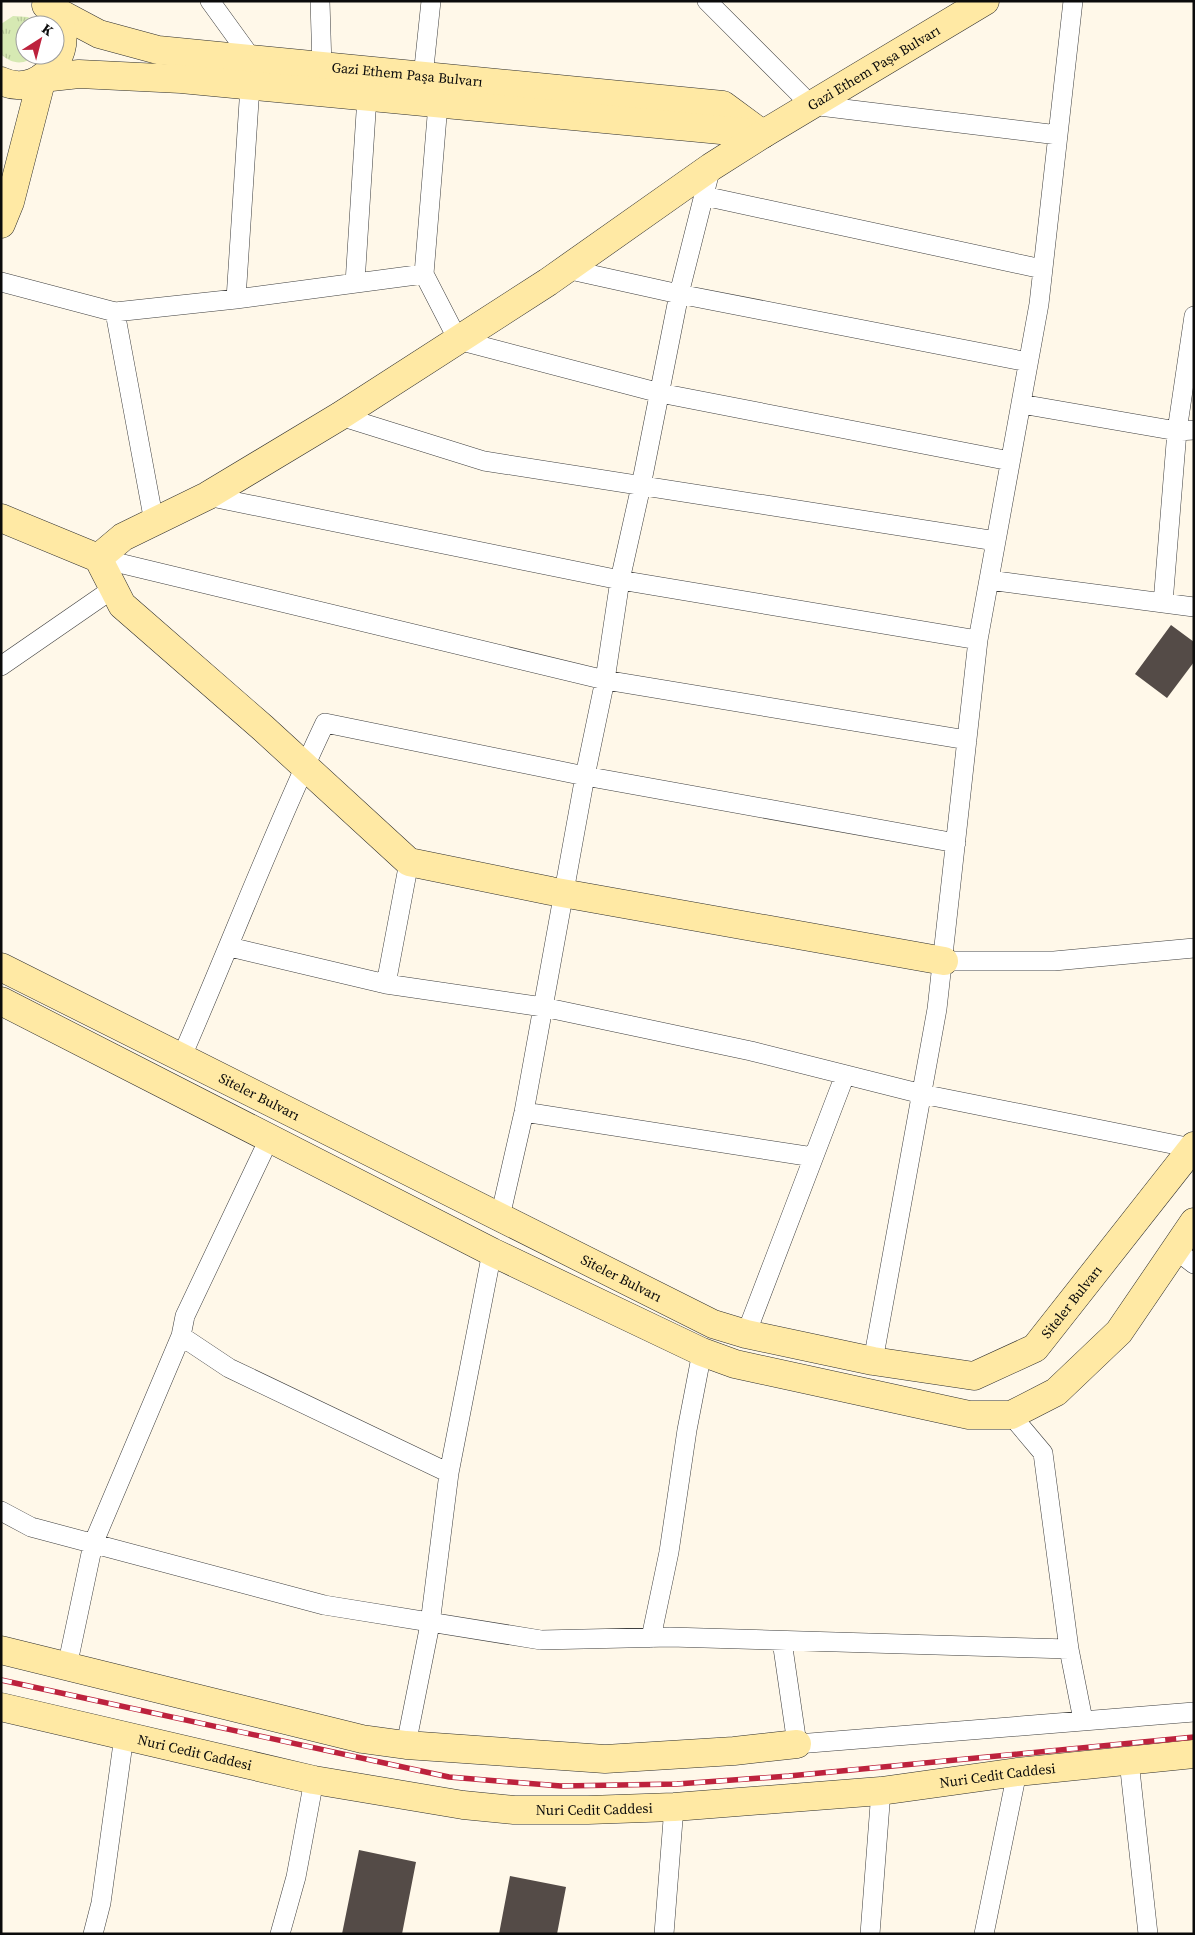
<svg xmlns="http://www.w3.org/2000/svg" width="1195" height="1935" viewBox="0 0 1195 1935" font-family="'Source Serif 4',serif">
  <style>
    .grass { fill: url(#grass-tufts) }
    .building { fill: #544b47 }
    .lines { fill: none; stroke-linecap: round; stroke-linejoin: round }
    .street-casing { stroke: #3e3e3e; stroke-width: 20 }
    .secondary-casing { stroke: #2d2d2d; stroke-width: 29 }
    .street { stroke: #fff; stroke-width: 19 }
    .secondary { stroke: #ffe9a4; stroke-width: 28 }
    .rail-casing { stroke: #bd223d; stroke-width: 5.5 }
    .rail { stroke: #fff; stroke-width: 4; stroke-dasharray: 11; stroke-linecap: butt }
    .labels { text-anchor: middle; dominant-baseline: central; stroke-width: 5; stroke-linejoin: round; paint-order: stroke }
    .street-label { font-size: 14px; fill: #0b0b0b; stroke: #fff }
  </style>
  <defs>
    <pattern id="grass-tufts" width="24" height="20" patternUnits="userSpaceOnUse" patternTransform="scale(1.25)"><rect width="24" height="20" fill="#d6e9b3"/><path d="M3 7l-1-3M5 7V3M7 7l1-3M15 17l-1-3M17 17v-4M19 17l1-3" fill="none" stroke="#b6c699"/></pattern>
  </defs>
  <rect width="100%" height="100%" fill="#fff8e9"/>
  <path class="grass" d="M13,16l15,1 10,8h-13v30h12c-12,10 -25,10 -36,-1v-30z"/>
  <path class="building" d="M1171,625l23,17v20l-27,36 -32,-24z
    M359,1850l57,12 -14,72h-60z
    M510,1876l56,11 -9,47h-58z"/>
  <g class="lines">
    <defs>
      <path id="street" d="M210,1l42,58
        M320,1l2,66
        M707,1l104,104 247,30
        M423,77l8,-76
        M438,104l-14,170 34,66 202,53 350,68
        M704,196l338,73
        M566,269l113,25 349,68
        M1,282l114,30 121,-13 188,-25
        M355,283l12,-186
        M236,299l14,-213
        M115,312l39,210
        M1021,404l156,27 17,-1
        M340,416l144,45 512,80
        M207,496l413,84 358,60
        M98,558l507,122 362,60
        M989,580l205,27
        M1163,603l14,-172 17,-115
        M1,666l113,-78
        M230,947l156,37 157,23 208,44 171,43 270,54
        M944,961h110l140,-13
        M386,984l23,-122
        M182,1056c48,-110 91,-224 143,-333l260,53 371,67
        M524,1112l289,45
        M269,1139l-84,177 -4,20 48,32 220,105
        M500,1217l24,-105 61,-336 20,-96 15,-100 21,-94 38,-192 32,-127
        M1176,1250l18,14
        M746,1334l99,-259
        M873,1361l64,-352 41,-369 61,-336 34,-303
        M1011,1415l32,38 26,196 14,71
        M1,1511l30,16 293,78 217,35 129,-3 399,12
        M651,1638l18,-86 18,-122 15,-78
        M782,1641l15,103 397,-32
        M67,1667l26,-123 88,-208
        M406,1745l24,-121 19,-151 43,-221
        M1129,1761l19,173
        M93,1934l8,-31 23,-167
        M280,1934l16,-57 18,-97
        M664,1934l10,-127
        M870,1934l11,-143
        M984,1934l33,-162"/>
      <g id="secondary">
        <path id="s1" d="M50,1v7l49,26 59,16 565,55 38,28"/>
        <path d="M1,81c46,22 85,-47 45,-76"/>
        <path d="M1,224l9,-22 32,-124 37,-4 102,5 582,55"/>
        <path d="M1,518l97,40 24,47 141,123 146,134 142,29 393,70"/>
        <path id="s2" d="M98,558l25,-21 84,-41 133,-80 208,-134 163,-115 52,-33 222,-133"/>
        <path id="s3" d="M1,967l712,357 33,10 127,27 101,15 61,-28 159,-202"/>
        <path d="M1,1001l491,251 210,100 33,12 234,51h42l45,-23 63,-60 75,-110"/>
        <path d="M1,1650l361,89 44,6 199,14 129,-8 63,-7"/>
        <path id="s4" d="M1,1707l313,73 149,25 51,5h74l86,-3 207,-16 136,-19 177,-18"/>
      </g>
    </defs>
    <use href="#street" class="street-casing"/>
    <use href="#secondary" class="secondary-casing"/>
    <use href="#street" class="street"/>
    <use href="#secondary" class="secondary"/>
    <defs>
      <path id="rail" d="M1,1680l448,97 112,9 116,-2 112,-8 405,-39"/>
    </defs>
    <use href="#rail" class="rail-casing"/>
    <use href="#rail" class="rail"/>
  </g>
  <g class="labels">
    <g class="street-label">
      <text stroke="none"><textPath href="#s2" startOffset="919">Gazi Ethem Paşa Bulvarı</textPath></text>
      <text stroke="none"><textPath href="#s1" startOffset="374">Gazi Ethem Paşa Bulvarı</textPath></text>
      <text stroke="none"><textPath href="#s3" startOffset="289">Siteler Bulvarı</textPath></text>
      <text stroke="none"><textPath href="#s3" startOffset="694">Siteler Bulvarı</textPath></text>
      <text stroke="none"><textPath href="#s3" startOffset="1189">Siteler Bulvarı</textPath></text>
      <text stroke="none"><textPath href="#s4" startOffset="199">Nuri Cedit Caddesi</textPath></text>
      <text stroke="none"><textPath href="#s4" startOffset="1009">Nuri Cedit Caddesi</textPath></text>
      <text stroke="none"><textPath href="#s4" startOffset="604">Nuri Cedit Caddesi</textPath></text>
    </g>
  </g>
  <rect width="1195" height="1935" fill="none" stroke="#0b0b0b" stroke-width="5"/>
  <g transform="translate(40 40) rotate(36)"><circle r="24" fill="#ffffff" stroke="#9d9d9d"/>
  <path d="M0-4L9 19L0 12L-9 19Z" fill="#bd223d"/>
  <text y="-8" font-size="14" font-weight="bold" text-anchor="middle" fill="#0b0b0b">K</text>
  </g>
</svg>
